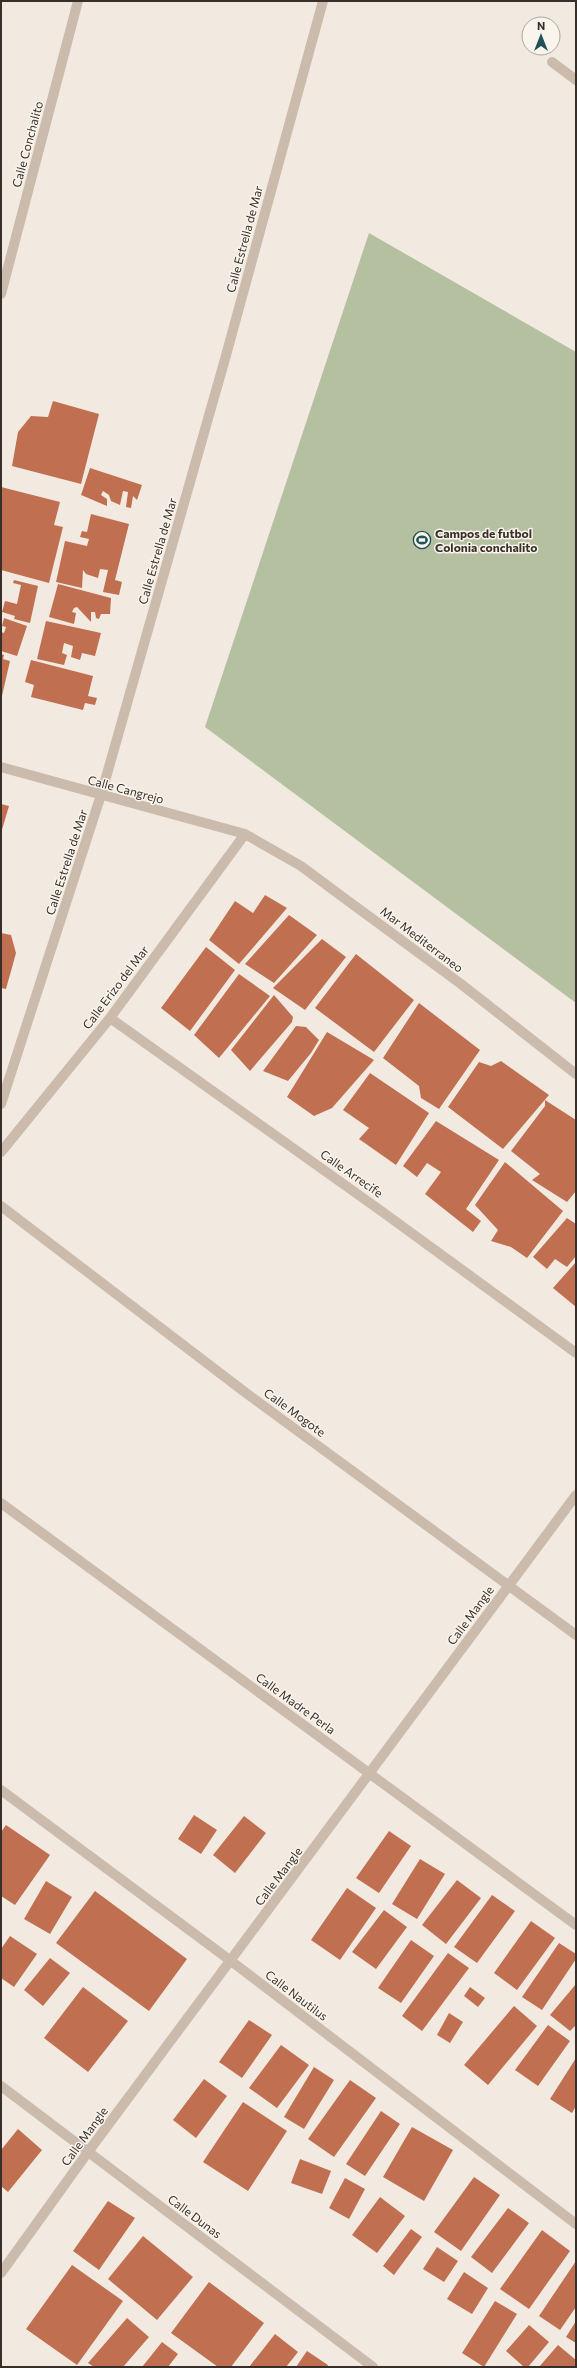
<svg xmlns="http://www.w3.org/2000/svg" width="577" height="2368" viewBox="0 0 577 2368" font-family="Commissioner,sans-serif">
  <style>
    .green { fill: #b4c0a0 }
    .building { fill: #c07050 }
    .lines { fill: none; stroke-linecap: round; stroke-linejoin: round }
    .minor { stroke: #cabbac; stroke-width: 10 }
    .labels { text-anchor: middle; dominant-baseline: central; stroke-width: 3; stroke-linejoin: round; paint-order: stroke }
    .street-label { font-size: 12px; fill: #382f2a; stroke: #f9f4ec }
    .poi-label { font-size: 12px; font-weight: bold; fill: #382f2a; stroke: #f9f4ec; text-anchor: start }
  </style>
  <rect width="100%" height="100%" fill="#f2eae0"/>
  <path class="green" d="M369,233l207,119v651l-371,-276z"/>
  <path class="building" d="M53,401l46,13 -18,70 -69,-18 6,-34 13,-16 17,1z
    M90,468l52,17 -5,15 -4,-4 -2,12 -5,-1 2,-15 -5,-1 -3,14 -9,-4 -2,-6 -6,-4 -2,4 6,4v7l-26,-11z
    M1,487l59,15 -6,23 9,2 -14,56 -48,-13z
    M91,514l38,10 -14,56 7,2 -3,13 -16,-3 5,-22 -8,-1 -2,9 -12,-4 -3,-4 -1,18 -26,-6 9,-41 22,5 2,-7 -9,-2 2,-6 5,1z
    M14,580l24,6 -8,37 -16,-4 1,-3 -13,-4 3,-11 12,3 4,-19 -8,-2z
    M58,584l53,14 -1,16h-9l-2,5 -3,-1 -1,-6h-4v10l-14,-15 -3,1 -2,4 4,1 -2,11 -25,-7z
    M4,618l23,8 -10,30 -16,-5v-19l3,1 2,-6 -4,-1z
    M46,621l55,12 -6,23 -13,-3 -2,7 -9,-3 2,-11 -9,-3 -2,10 5,2 -3,10 -27,-6z
    M1,654l3,1 -1,4 7,2 -8,35z
    M31,660l62,16 -5,20 9,2 -2,7 -10,-2 -2,7 -52,-13 3,-12 -9,-3z
    M1,804l8,2 -8,27z
    M265,895l22,13 -48,56 -30,-24 26,-39 18,12z
    M289,915l28,20 -43,48 -29,-19z
    M1,933l10,2 5,18 -10,36 -5,-1z
    M322,939l24,18 -41,53 -32,-22z
    M206,947l29,23 -45,61 -29,-23z
    M356,954l58,46 -40,52 -59,-44z
    M239,974l31,22 -51,62 -25,-23z
    M274,995l19,22 -1,5 -42,49 -19,-21z
    M419,1003l61,47 -41,59 -18,-11 -2,-12 -36,-28z
    M296,1026l10,1 13,13 -8,13 -23,28 -25,-10z
    M327,1032l47,28 -42,48 -18,8 -27,-19z
    M501,1061l48,34 -46,54 -55,-42 31,-45 12,4z
    M370,1073l59,40 -33,52 -37,-26 10,-11 -26,-18z
    M545,1100l31,20v71l-9,11 -35,-22 8,-6 -29,-23 34,-45z
    M436,1121l63,39 -33,49 15,12 -8,11 -48,-38 16,-22 -14,-9 -10,14 -14,-11z
    M505,1162l58,49 -36,47 -16,-11 -20,-6 7,-11 -23,-25z
    M567,1218l9,6v32l-9,11 -12,-8 -8,10 -14,-12z
    M576,1262v45l-23,-19z
    M194,1815l23,15 -16,24 -23,-15z
    M244,1816l22,17 -31,40 -22,-18z
    M6,1825l44,30 -35,50 -14,-9v-64z
    M389,1831l22,15 -32,47 -23,-15z
    M420,1859l25,15 -28,45 -25,-15z
    M457,1880l24,18 -35,46 -24,-19z
    M46,1881l26,16 -22,37 -26,-15z
    M347,1888l29,20 -36,52 -29,-20z
    M95,1891l92,68 -38,52 -93,-68z
    M492,1895l23,16 -38,52 -23,-16z
    M384,1910l23,17 -31,42 -24,-17z
    M531,1921l24,17 -38,52 -23,-17z
    M10,1936l27,18 -23,33 -13,-9v-29z
    M411,1940l23,16 -33,47 -23,-15z
    M559,1943l17,11v5l-34,51 -20,-13z
    M448,1953l21,15 -47,63 -20,-15z
    M50,1958l20,15 -27,33 -19,-16z
    M576,1984v41l-6,6 -20,-16z
    M83,1987l45,34 -40,51 -44,-34z
    M470,1987l15,11 -7,9 -14,-11z
    M514,2006l23,20 -49,59 -24,-20z
    M449,2013l14,9 -13,21 -13,-8z
    M249,2020l23,15 -30,43 -23,-16z
    M548,2025l22,16 -32,45 -23,-16z
    M281,2045l28,20 -32,43 -28,-20z
    M576,2058v48l-4,7 -22,-14z
    M314,2067l20,13 -30,49 -20,-12z
    M204,2079l23,17 -31,42 -23,-18z
    M350,2080l26,18 -42,59 -26,-18z
    M243,2102l44,29 -39,60 -45,-29z
    M381,2111l19,13 -35,52 -19,-12z
    M412,2127l41,23 -29,51 -41,-24z
    M18,2129l24,21 -34,42 -7,-6v-36z
    M300,2159l31,12 -9,23 -31,-11z
    M474,2177l26,18 -39,56 -27,-19z
    M345,2178l20,11 -16,30 -20,-11z
    M380,2197l25,19 -28,37 -25,-18z
    M108,2201l27,17 -36,52 -26,-19z
    M508,2208l21,15 -37,50 -21,-16z
    M411,2229l11,8 -28,38 -11,-9z
    M542,2230l28,21 -41,58 -29,-20z
    M143,2236l50,41 -36,43 -49,-41z
    M437,2247l21,14 -14,21 -21,-13z
    M576,2261v46l-16,23 -21,-14z
    M72,2265l51,36 -46,64 -51,-36z
    M464,2272l24,16 -16,26 -25,-15z
    M209,2282l55,41 -33,44h-13l-47,-34z
    M495,2301l22,13 -33,53 -22,-14z
    M127,2318l22,19 -26,30h-29l-6,-4z
    M576,2321v22l-10,-6z
    M529,2325l20,17 -21,25h-4l-18,-16z
    M275,2334l23,18 -12,15h-37z
    M162,2342l16,12 -10,13h-26z
    M558,2345l18,15v7h-37z
    M307,2351l21,14 -1,2h-31z"/>
  <g class="lines">
    <path class="minor" d="M552,62l24,18
      M1,294l77,-293
      M1,767l244,67 56,32 39,29 121,89 115,90
      M110,1018l274,195 192,140
      M1,1104l100,-309 124,-436 98,-358
      M1,1152l109,-134 135,-184
      M1,1206l245,187 330,242
      M1,1503l575,422
      M1,1790l230,171 345,263
      M1,2086l372,281
      M1,2273l87,-121 488,-657"/>
  </g>
  <defs>
    <symbol id="stadium-ring" viewBox="-11 -11 22 22"><circle r="9.5" fill="#f9f4ec" stroke="#225158" stroke-width="1.5"/><path d="M0-5a6.5 5 0 1 0 0 10a6.5 5 0 1 0 0-10ZM-3.5-1.8h7v3.6h-7Z" fill="#225158"/></symbol>
  </defs>
  <g fill-rule="evenodd">
    <use href="#stadium-ring" x="412" y="530" width="20" height="20"/>
  </g>
  <g class="labels">
    <g class="street-label">
      <text transform="translate(27 144) rotate(-75)">Calle Conchalito</text>
      <text transform="translate(244 239) rotate(-75)">Calle Estrella de Mar</text>
      <text transform="translate(157 551) rotate(-74)">Calle Estrella de Mar</text>
      <text transform="translate(126 789) rotate(15)">Calle Cangrejo</text>
      <text transform="translate(66 862) rotate(-72)">Calle Estrella de Mar</text>
      <text transform="translate(422 939) rotate(37)">Mar Mediterraneo</text>
      <text transform="translate(115 987) rotate(-53)">Calle Erizo del Mar</text>
      <text transform="translate(352 1173) rotate(35)">Calle Arrecife</text>
      <text transform="translate(295 1412) rotate(36)">Calle Mogote</text>
      <text transform="translate(470 1615) rotate(-54)">Calle Mangle</text>
      <text transform="translate(296 1703) rotate(36)">Calle Madre Perla</text>
      <text transform="translate(278 1876) rotate(-53)">Calle Mangle</text>
      <text transform="translate(297 1995) rotate(37)">Calle Nautilus</text>
      <text transform="translate(84 2136) rotate(-54)">Calle Mangle</text>
      <text transform="translate(195 2216) rotate(37)">Calle Dunas</text>
    </g>
    <g class="poi-label">
      <text x="435" y="533">Campos de futbol<tspan x="435" dy="14">Colonia conchalito</tspan></text>
    </g>
  </g>
  <rect width="577" height="2368" fill="none" stroke="#382f2a" stroke-width="4"/>
  <g transform="translate(541 36)"><circle r="19" fill="#f9f4ec" stroke="#aca59e"/>
  <path d="M0-3L7 15L0 10L-7 15Z" fill="#225158"/>
  <text y="-6" font-size="11" font-weight="bold" text-anchor="middle" fill="#382f2a">N</text>
  </g>
</svg>
